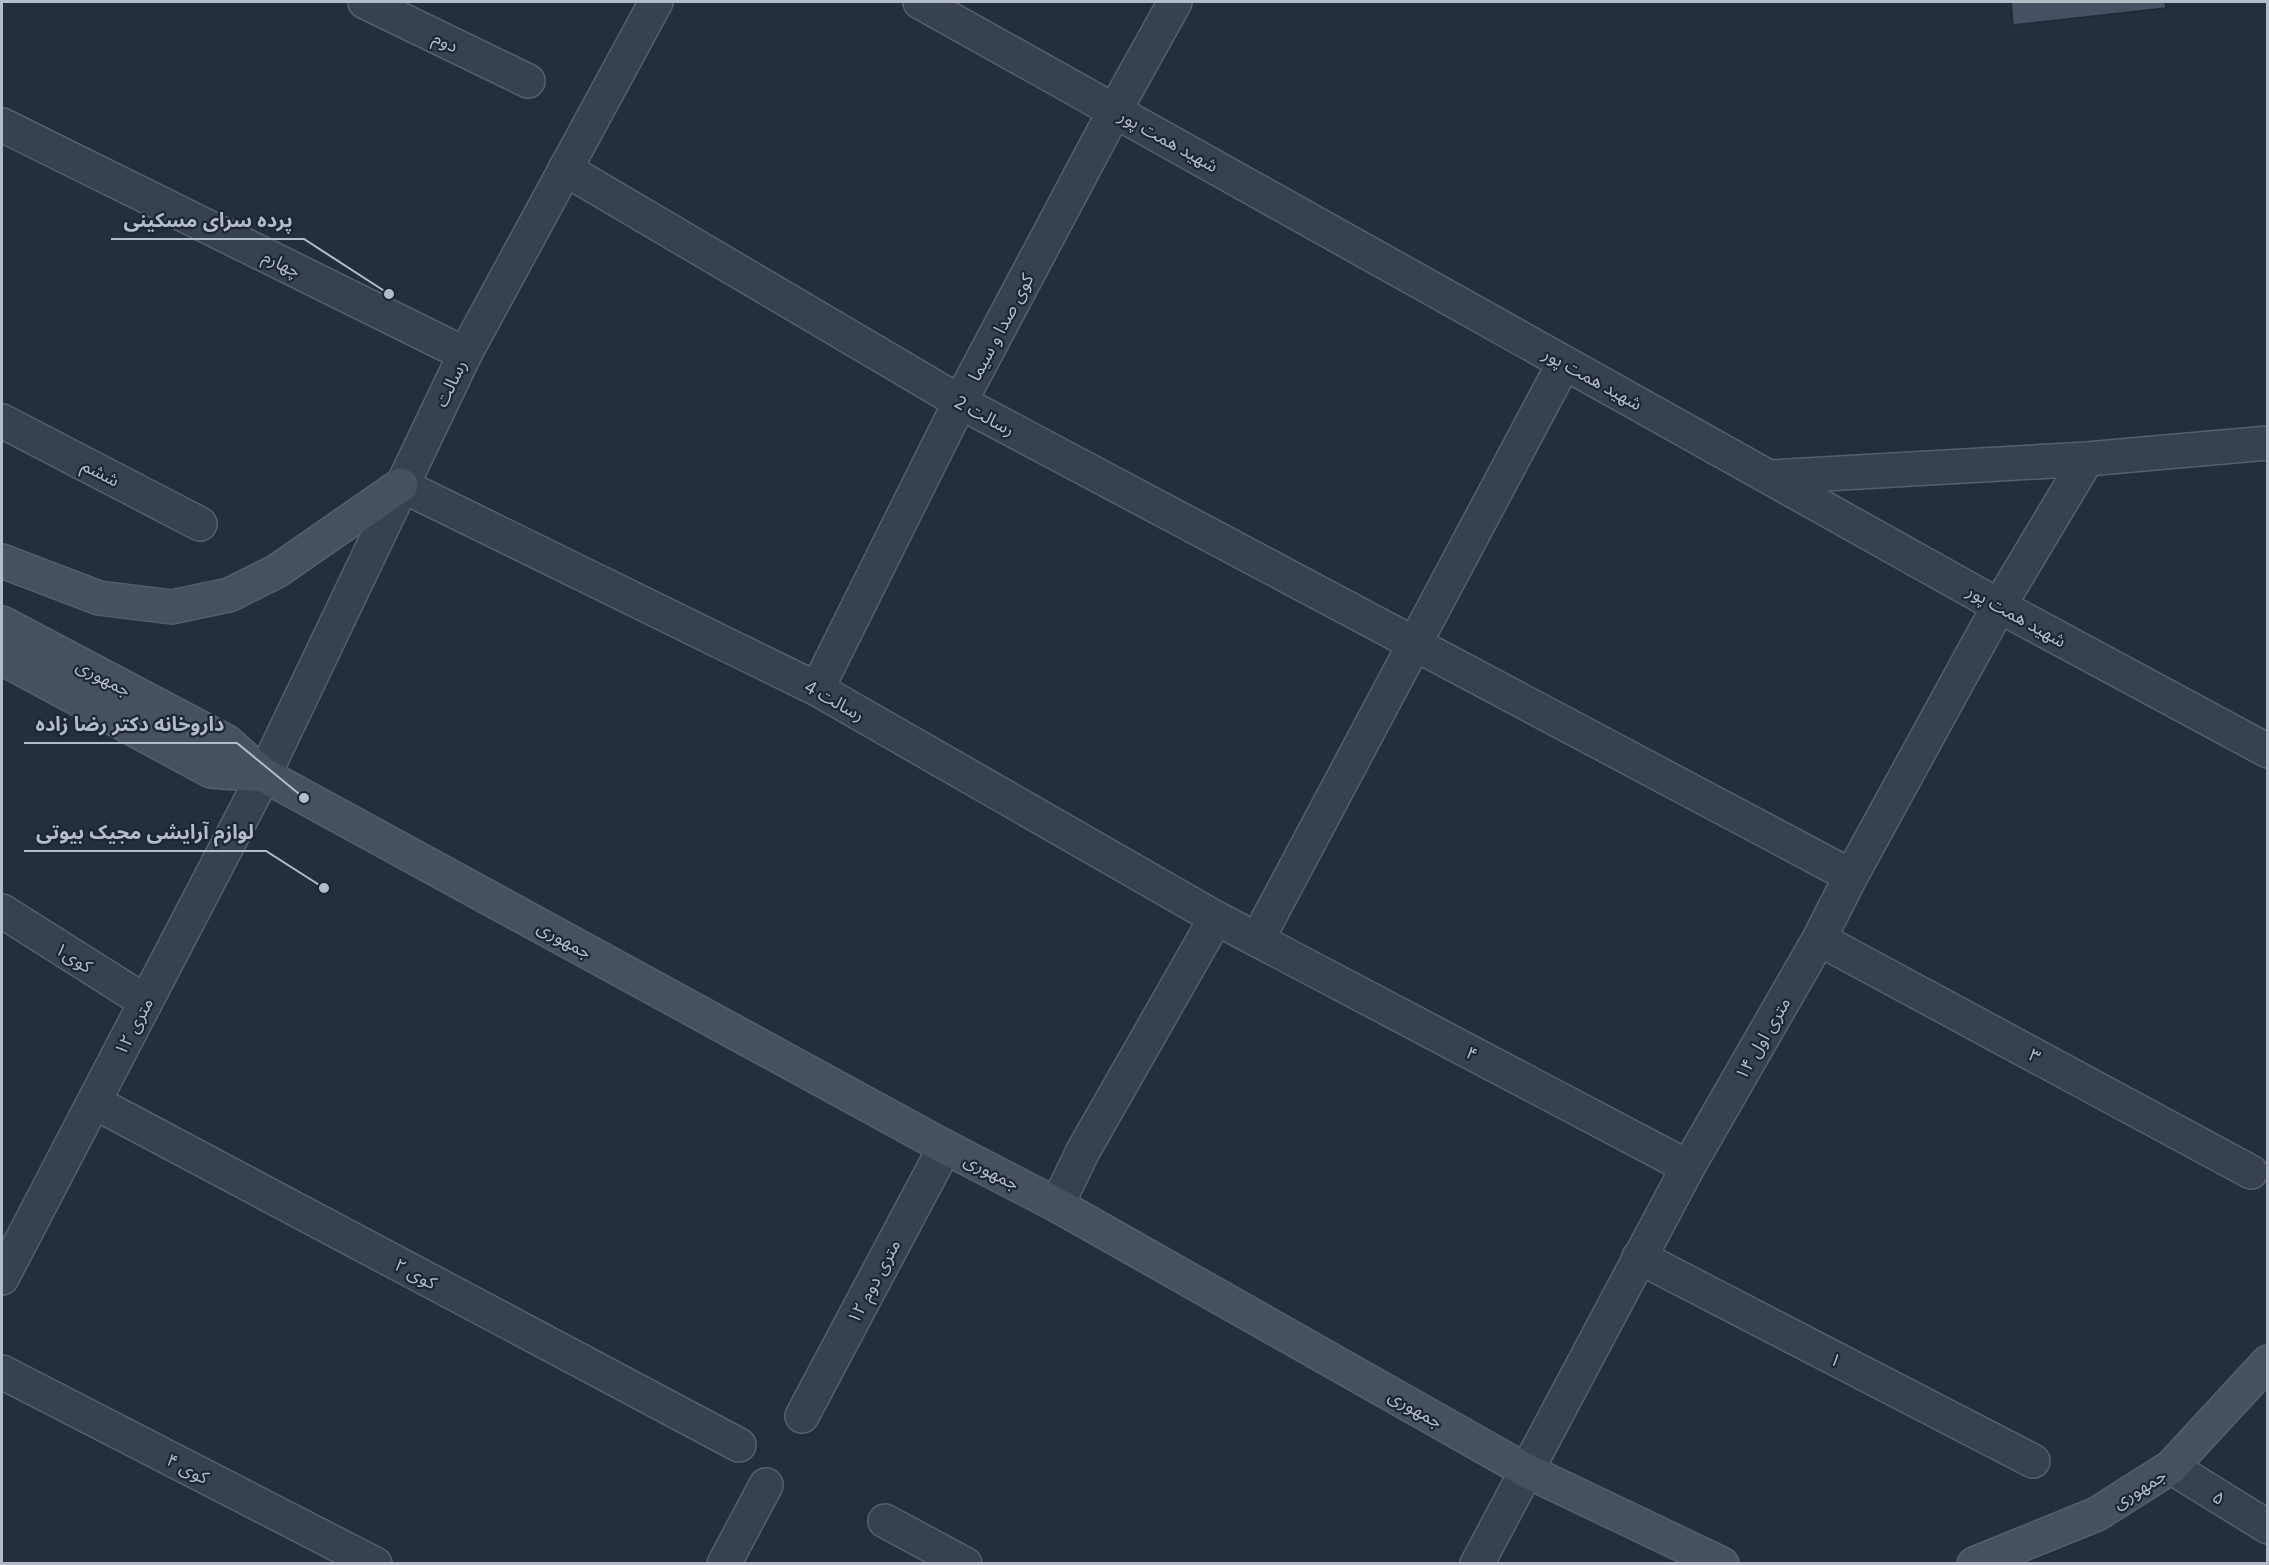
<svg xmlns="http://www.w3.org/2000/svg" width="2269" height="1565" viewBox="0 0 2269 1565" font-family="'Noto Sans','Noto Sans Arabic',sans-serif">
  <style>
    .building { fill: #455162; stroke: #1f2835; stroke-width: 1.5 }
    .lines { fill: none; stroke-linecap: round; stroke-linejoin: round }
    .minor-casing { stroke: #565f6c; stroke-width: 36 }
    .tertiary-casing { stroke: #565f6c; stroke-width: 36 }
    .secondary-casing { stroke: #565f6c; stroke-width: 36 }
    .minor { stroke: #38414e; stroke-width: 33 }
    .tertiary { stroke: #38414e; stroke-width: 33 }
    .secondary { stroke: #465061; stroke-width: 33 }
    .labels { text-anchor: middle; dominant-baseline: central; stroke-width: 4.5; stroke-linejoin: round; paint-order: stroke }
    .street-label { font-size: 18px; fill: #b4bcc9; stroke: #1d2633 }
    .leader { fill: none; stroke: #b4bcc9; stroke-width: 2 }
    .callout-dot { fill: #b4bcc9; stroke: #1d2633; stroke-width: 2 }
    .callout-label { font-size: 20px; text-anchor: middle; font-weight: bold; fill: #b4bcc9; stroke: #1d2633; stroke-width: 4.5; stroke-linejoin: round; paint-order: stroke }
  </style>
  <rect width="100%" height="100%" fill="#242f3e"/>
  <path class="building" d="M2011,2h154l1,6 -153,17z"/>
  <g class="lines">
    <defs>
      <path id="minor" d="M365,2l163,79
        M920,2l1079,604 269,145
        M2,125l463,229
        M565,169l395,233 891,474
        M2,421l198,103
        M1771,477l316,-18 181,-16
        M401,485l416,204 399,229 472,249
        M817,689l143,-287 155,-292 60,-108
        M2,911l144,91
        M1819,939l432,233
        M1257,940l307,-577
        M94,1102l645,343
        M1057,1205l26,-54 133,-233
        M1639,1257l394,204
        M2,1278l262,-503
        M2,1372l373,192
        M802,1416l143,-269
        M2171,1467l97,60
        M885,1521l80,43
        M724,1564l42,-79
        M1477,1564l211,-397 131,-228 32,-63 148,-270 88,-147"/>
      <path id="tertiary" d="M264,775l201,-421 191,-352"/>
      <path id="secondary" d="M2,561l97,37 73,9 57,-12 48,-24 124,-86
        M2,623l225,119 37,33 681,372 112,58 468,265 197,94
        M2,658l209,113 53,4
        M1974,1564l123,-50 74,-47 97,-105"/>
    </defs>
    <use href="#minor" class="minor-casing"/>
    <use href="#tertiary" class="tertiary-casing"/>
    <use href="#secondary" class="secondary-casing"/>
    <use href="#minor" class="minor"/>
    <use href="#tertiary" class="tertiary"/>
    <use href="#secondary" class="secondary"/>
  </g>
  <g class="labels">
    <g class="street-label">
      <text transform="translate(446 41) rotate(26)">دوم</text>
      <text transform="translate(1169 140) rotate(29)">شهید همت پور</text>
      <text transform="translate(282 263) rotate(26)">چهارم</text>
      <text transform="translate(1000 327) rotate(-62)">کوی صدا و سیما</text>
      <text transform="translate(1593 378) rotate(29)">شهید همت پور</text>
      <text transform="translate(450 383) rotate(-64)">رسالت</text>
      <text transform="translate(985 415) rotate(28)">رسالت 2</text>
      <text transform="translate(101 472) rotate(27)">ششم</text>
      <text transform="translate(2017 615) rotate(29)">شهید همت پور</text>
      <text transform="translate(104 677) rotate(28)">جمهوری</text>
      <text transform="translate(835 700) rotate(29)">رسالت 4</text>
      <text transform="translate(565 939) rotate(29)">جمهوری</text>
      <text transform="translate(74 957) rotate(32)">کوی۱</text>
      <text transform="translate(133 1026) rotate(-62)">۱۲ متری</text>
      <text transform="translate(1762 1038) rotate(-60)">۱۴ متری اول</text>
      <text transform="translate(1472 1053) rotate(28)">۴</text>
      <text transform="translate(2035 1055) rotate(28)">۳</text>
      <text transform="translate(992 1171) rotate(27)">جمهوری</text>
      <text transform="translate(416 1273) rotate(28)">کوی ۲</text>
      <text transform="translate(873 1281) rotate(-62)">۱۲ متری دوم</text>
      <text transform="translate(1836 1359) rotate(27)">۱</text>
      <text transform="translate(1416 1408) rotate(30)">جمهوری</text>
      <text transform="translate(188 1468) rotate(27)">کوی ۴</text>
      <text transform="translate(2139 1488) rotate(-32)">جمهوری</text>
      <text transform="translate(2219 1497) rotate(32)">۵</text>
    </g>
  </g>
  <path class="leader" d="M389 294L304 239H111M304 798L237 743H24M324 888L266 851H24"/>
  <g class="callout-dot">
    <circle cx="389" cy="294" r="6"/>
    <circle cx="304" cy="798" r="6"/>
    <circle cx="324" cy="888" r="6"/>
  </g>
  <g class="callout-label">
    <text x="208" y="227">پرده سرای مسکینی</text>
    <text x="130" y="731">داروخانه دکتر رضا زاده</text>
    <text x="145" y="839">لوازم آرایشی مجیک بیوتی</text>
  </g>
  <rect width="2269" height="1565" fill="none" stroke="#b4bcc9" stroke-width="6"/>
</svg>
